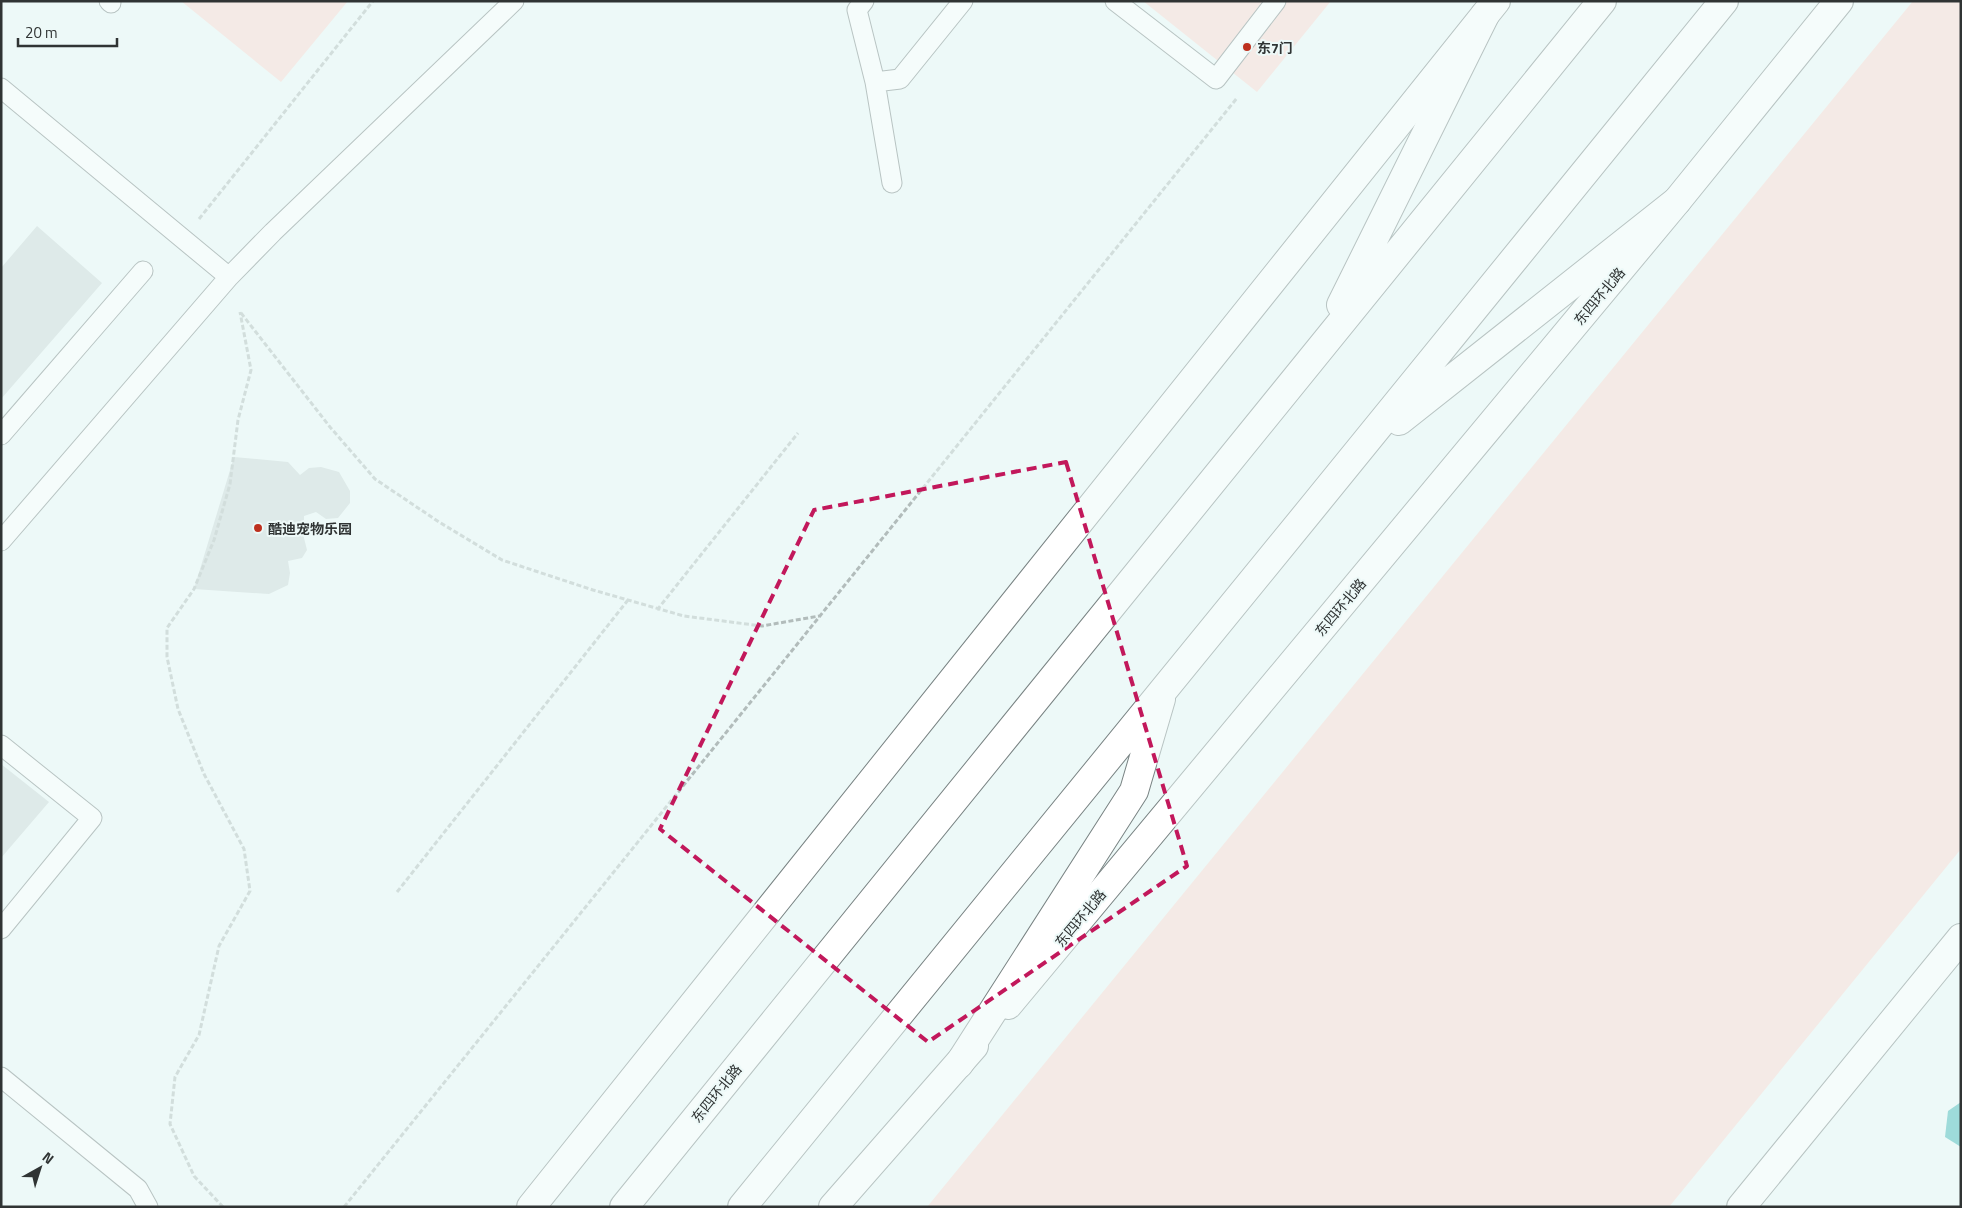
<svg xmlns="http://www.w3.org/2000/svg" width="1962" height="1208" viewBox="0 0 1962 1208" font-family="'Titillium Web','Noto Sans SC',sans-serif">
  <style>
    .green { fill: #fcd8d1 }
    .water { fill: #3eb5b5 }
    .building { fill: #ccd7d7 }
    .lines { fill: none; stroke-linecap: round; stroke-linejoin: round }
    .service-casing { stroke: #798383; stroke-width: 21 }
    .minor-casing { stroke: #798383; stroke-width: 30 }
    .tertiary-casing { stroke: #798383; stroke-width: 30 }
    .trunk-casing { stroke: #798383; stroke-width: 30 }
    .path { stroke: #b2bcbb; stroke-width: 3; stroke-dasharray: 5 2.5; stroke-linecap: butt }
    .service { stroke: #fff; stroke-width: 19 }
    .minor { stroke: #fff; stroke-width: 28 }
    .tertiary { stroke: #fff; stroke-width: 28 }
    .trunk { stroke: #fff; stroke-width: 28 }
    .marked { fill: none; stroke: #c2185b; stroke-width: 4; stroke-dasharray: 10 6; stroke-linejoin: round }
    .poi-dot { fill: #bd301e; stroke: #edf9f8; stroke-width: 2 }
    .labels { text-anchor: middle; dominant-baseline: central; stroke-width: 4; stroke-linejoin: round; paint-order: stroke }
    .poi-label { font-size: 14px; font-weight: bold; fill: #303434; stroke: #edf9f8; text-anchor: start }
    .street-label { font-size: 14px; fill: #303434; stroke: #edf9f8 }
  </style>
  <rect width="100%" height="100%" fill="#edf9f8"/>
  <path class="green" d="M181,1h167l-67,81z
    M1143,1h188l-74,91z
    M1913,1h48v848l-292,358h-742z"/>
  <path class="water" d="M1961,1102v45l-16,-10 3,-26z"/>
  <path class="building" d="M37,226l65,57 -101,116v-131z
    M234,457l54,5 12,13 9,-7 12,-1 18,5 11,19v12l-12,15 -12,1 -10,-7 -12,4v22l3,12 -5,8 -14,3 2,12 -2,12 -19,9 -75,-5z
    M1,764l48,38 -48,56z"/>
  <g class="lines">
    <defs>
      <path id="service" d="M109,1l2,2
        M864,1l-7,9 18,72 17,101
        M1115,1l101,78 60,-78
        M875,82l25,-3 63,-78
        M1,88l228,189 44,-45 241,-231
        M1,435l142,-164
        M1,541l228,-264
        M1,745l91,73 -91,111
        M1,1077l137,112 10,18"/>
      <path id="minor" d="M1741,1207l220,-269"/>
      <path id="tertiary" d="M1008,1005l669,-804 162,-200
        M531,1207l965,-1206
        M833,1207l141,-161"/>
      <path id="trunk" d="M1341,305l144,-290
        M1399,421l278,-220
        M959,1064l175,-273 27,-92
        M624,1207l978,-1206
        M742,1207c327,-402 656,-803 982,-1206"/>
    </defs>
    <use href="#service" class="service-casing"/>
    <use href="#minor" class="minor-casing"/>
    <use href="#tertiary" class="tertiary-casing"/>
    <use href="#trunk" class="trunk-casing"/>
    <path class="path" d="M199,219l174,-218
      M241,313l89,114 45,52 64,43 63,38 91,30 91,26 78,10 57,-10
      M657,610l141,-177
      M397,892l231,-292
      M223,1207l-29,-31 -24,-52 5,-47 24,-42 20,-89 31,-55 -6,-42 -40,-75 -26,-65 -11,-52v-29l27,-39 20,-49 16,-56 8,-64 13,-50 -11,-58
      M344,1207l893,-1109"/>
    <use href="#service" class="service"/>
    <use href="#minor" class="minor"/>
    <use href="#tertiary" class="tertiary"/>
    <use href="#trunk" class="trunk"/>
  </g>
  <path d="M0 0H1962V1208H0ZM1066,462l121,404 -259,176 -268,-213 154,-319z" fill="#edf9f8" fill-opacity=".55" fill-rule="evenodd"/>
  <path class="marked" d="M1066,462l121,404 -259,176 -268,-213 154,-319z"/>
  <g class="poi-dot">
    <circle cx="1247" cy="47" r="5"/>
    <circle cx="258" cy="528" r="5"/>
  </g>
  <g class="labels">
    <g class="poi-label">
      <text x="1257" y="47">东7门</text>
      <text x="268" y="528">酷迪宠物乐园</text>
    </g>
    <g class="street-label">
      <text transform="translate(1599 296) rotate(-50)">东四环北路</text>
      <text transform="translate(1340 607) rotate(-50)">东四环北路</text>
      <text transform="translate(1080 918) rotate(-50)">东四环北路</text>
      <text transform="translate(716 1093) rotate(-51)">东四环北路</text>
    </g>
  </g>
  <rect width="1962" height="1208" fill="none" stroke="#303434" stroke-width="5"/>
  <g transform="translate(40 1168) rotate(39)" stroke="#edf9f8" stroke-width="4" paint-order="stroke">
  <path d="M0-4L9 19L0 12L-9 19Z" fill="#303434"/>
  <text y="-8" font-size="14" font-weight="bold" text-anchor="middle" fill="#303434">N</text>
  </g>
  <path d="M18 38v8h99v-8" fill="none" stroke="#303434" stroke-width="2.5"/>
  <text x="25" y="38" font-size="15" fill="#303434" stroke="#edf9f8" stroke-width="4" paint-order="stroke">20 m</text>
</svg>
